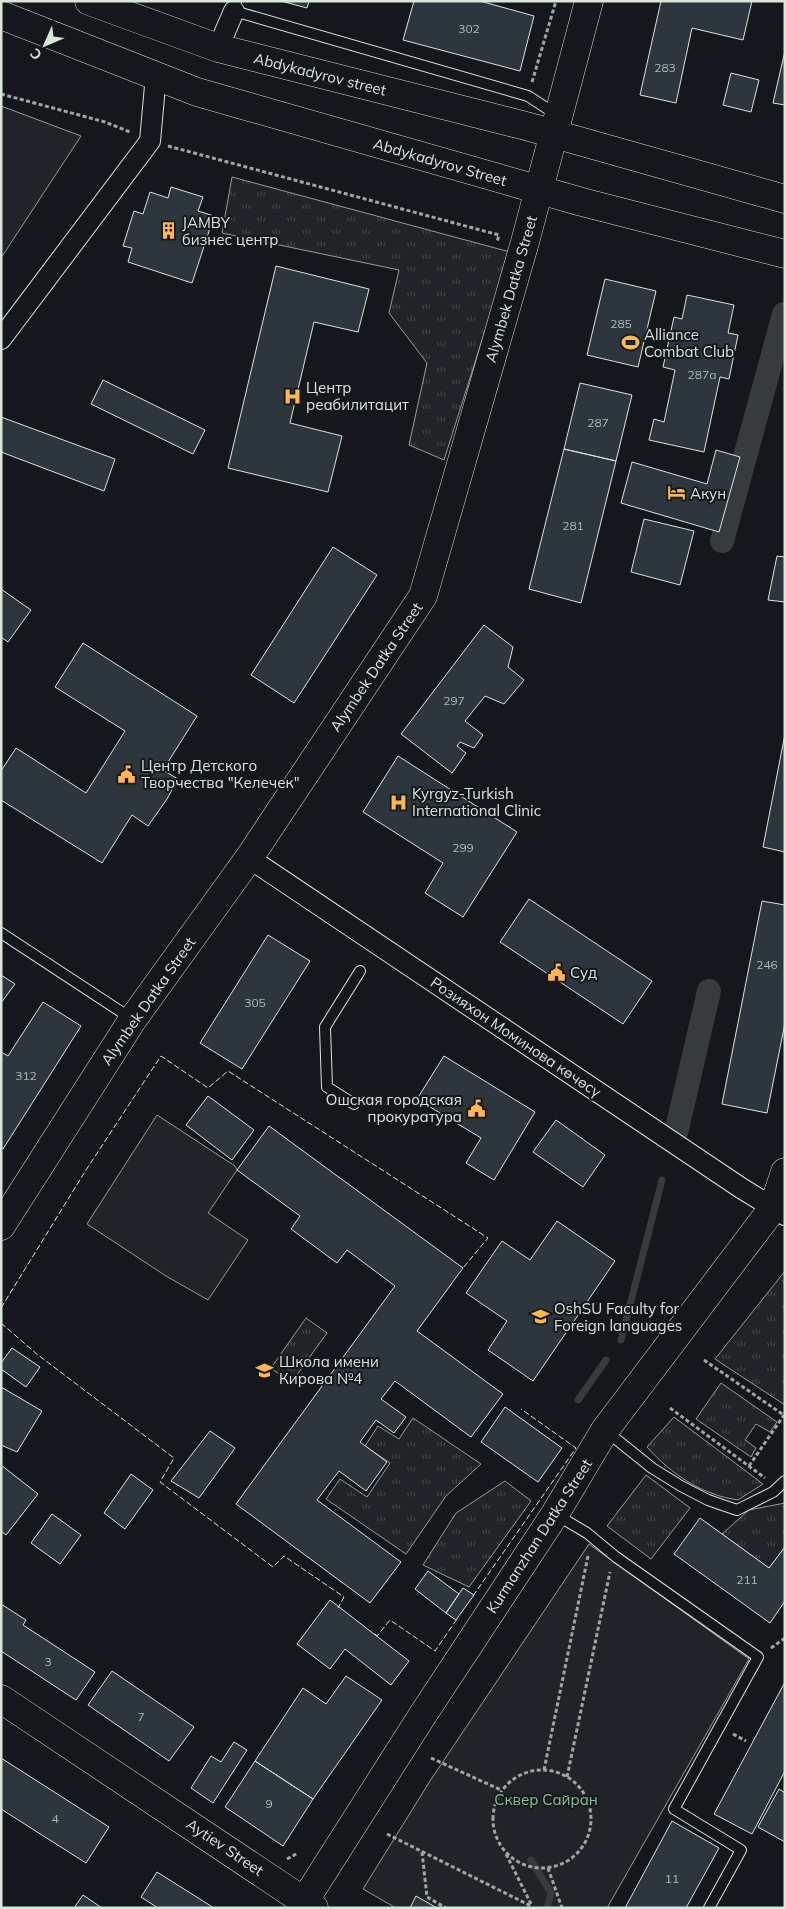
<svg xmlns="http://www.w3.org/2000/svg" width="786" height="1909" viewBox="0 0 786 1909" font-family="Mulish,sans-serif">
  <style>
    .grass { fill: url(#grass-tufts); stroke: #939e99 }
    .park { fill: #202428; stroke: #939e99 }
    .lines { fill: none; stroke-linecap: round; stroke-linejoin: round }
    .stream { stroke: #363b3e; stroke-width: 7 }
    .canal { stroke: #363b3e; stroke-width: 24 }
    .building { fill: #2c363c; stroke: #d8e6dc }
    .lane-casing { stroke: #d8e6dc; stroke-width: 12 }
    .street-casing { stroke: #d8e6dc; stroke-width: 22 }
    .primary-casing { stroke: #d8e6dc; stroke-width: 29 }
    .path { stroke: #9da8a2; stroke-width: 3; stroke-dasharray: 4 2.5; stroke-linecap: butt }
    .lane { stroke: #14181c; stroke-width: 10 }
    .street { stroke: #14181c; stroke-width: 20 }
    .primary { stroke: #14181c; stroke-width: 28 }
    .fence { stroke: #d8e6dc; stroke-width: 1; stroke-dasharray: 6 2.5; stroke-linecap: butt }
    .labels { text-anchor: middle; dominant-baseline: central; stroke-width: 4; stroke-linejoin: round; paint-order: stroke }
    .number-label { font-size: 12px; fill: #adbab4 }
    .street-label { font-size: 15px; fill: #d8e6dc; stroke: #14181c }
    .poi-label { font-size: 15px; fill: #d8e6dc; stroke: #14181c; text-anchor: start }
    .park-label { font-size: 15px; fill: #8ac095; stroke: #14181c }
  </style>
  <defs>
    <pattern id="grass-tufts" width="24" height="20" patternUnits="userSpaceOnUse" patternTransform="scale(1.25)"><rect width="24" height="20" fill="#202428"/><path d="M3 7l-1-3M5 7V3M7 7l1-3M15 17l-1-3M17 17v-4M19 17l1-3" fill="none" stroke="#404447"/></pattern>
  </defs>
  <rect width="100%" height="100%" fill="#14181c"/>
  <path class="grass" d="M232,177l278,75 -66,208 -35,-15 18,-82 -38,-50 10,-43 -177,-37z
    M785,1271v134l-70,-46z
    M306,1318l21,15 -36,50 -20,-15z
    M721,1383l56,39 -7,10 -14,-8 -11,16 11,8 -5,9 -55,-38z
    M674,1417l89,67 -25,16c-36,-5 -67,-26 -91,-53z
    M413,1418l68,46 -35,32 -40,58 -80,-55 14,-20 27,18 23,-34 -25,-17 13,-20 21,13z
    M646,1475l44,33 -39,51 -44,-33z
    M505,1481l26,20 -62,86 -46,-22 33,-52z
    M785,1503v44l-16,21 -47,-34 27,-24z"/>
  <path class="park" d="M1,106l80,30 -80,122z
    M157,1115l78,51 2,4 -29,43 40,27 -40,60 -42,-24 -79,-52z
    M589,1544l160,115 -142,249h-211l-33,-19 67,-108z"/>
  <g class="lines">
    <path class="stream" d="M621,1340l41,-160
      M578,1400l28,-40
      M531,1860l20,33 -4,15"/>
    <path class="canal" d="M722,541l62,-227
      M676,1133l33,-142"/>
  </g>
  <path class="building" d="M281,1h28l-2,7z
    M414,1h66l54,15 -14,55 -117,-31z
    M661,1h91l-9,39 -51,-12 -16,75 -36,-8z
    M785,51v54l-12,-2z
    M731,73l28,7 -8,32 -28,-7z
    M171,187l32,10 -5,14 16,5 -22,67 -64,-21 4,-14 -9,-2 11,-35 9,3 7,-22 18,6z
    M276,266l93,23 -11,43 -44,-10 -24,101 52,13 -14,56 -100,-24z
    M605,279l51,12 -18,76 -51,-12z
    M687,295l47,10 -6,28 10,2 -9,44 -9,-2 -16,75 -55,-12 5,-21 10,3 11,-52 -12,-3 11,-50 8,2z
    M103,380l102,50 -12,24 -102,-50z
    M580,383l52,12 -16,66 -52,-12z
    M1,417l114,42 -11,32 -103,-39z
    M564,449l52,12 -35,142 -52,-14z
    M716,450l24,7 -21,75 -98,-29 11,-41 75,22z
    M644,519l50,12 -14,54 -49,-13z
    M333,547l44,28 -83,128 -43,-28z
    M777,556l8,1v45l-17,-2z
    M1,589l30,21 -23,32 -7,-5z
    M484,625l29,22 -5,20 16,13 -20,24 -19,-8 -20,25 18,14 -9,13 -14,-6 -3,4 9,7 -14,20 -51,-39z
    M83,643l114,73 -34,54 15,9 -11,20 -19,27 -16,-11 -30,48 -101,-63v-29l15,-23 70,45 39,-62 -70,-44z
    M785,734v118l-22,-5z
    M398,756l119,76 -54,85 -38,-24 18,-30 -80,-51z
    M529,899l123,82 -29,43 -123,-82z
    M762,901l23,4v118l-18,90 -45,-9z
    M268,935l42,26 -68,108 -42,-26z
    M1,975l14,9 -14,19z
    M43,1002l38,24 -78,123 -2,-1v-96l7,4z
    M444,1056l91,56 -41,68 -28,-17 15,-25 -64,-39z
    M208,1096l46,34 -22,30 -46,-35z
    M556,1120l49,35 -22,32 -50,-35z
    M269,1126l194,142 -46,63 86,63 -32,43 -76,-56 -14,18 25,18 -12,16 -18,-13 -16,22 27,20 -21,29 -27,-20 -22,29 84,62 -31,41 -134,-99 159,-218 -48,-36 -10,13 -46,-34 9,-13 -63,-46z
    M557,1221l58,40 -82,120 -45,-31 19,-29 -41,-28 36,-52 28,19z
    M12,1348l28,19 -14,20 -25,-18v-6z
    M1,1387l41,24 -25,41 -16,-7z
    M505,1407l57,41 -24,34 -57,-40z
    M210,1431l25,17 -36,50 -28,-17z
    M1,1465l37,29 -32,41 -5,-4z
    M131,1474l22,16 -28,39 -21,-16z
    M52,1514l29,21 -21,29 -29,-21z
    M700,1518l69,50 16,-21v54l-15,22 -96,-69z
    M428,1571l31,23 -13,19 -31,-24z
    M463,1588l11,7 -18,25 -10,-7z
    M330,1600l79,61 -18,24 -46,-36 -15,20 -33,-25z
    M1,1604l25,16 -3,5 72,47 -19,28 -75,-49z
    M112,1671l82,56 -25,34 -81,-56z
    M346,1676l36,24 -69,99 -58,-38 48,-73 23,16z
    M785,1682v89l-33,63 -38,-20z
    M234,1742l13,8 -34,53 -22,-15 20,-32 10,6z
    M1,1758l108,69 -23,36 -85,-54z
    M255,1761l58,38 -30,47 -58,-39z
    M779,1789l6,4v49l-27,-15z
    M672,1821l47,27 -33,60h-61z
    M157,1872l57,36h-56l-17,-11z
    M83,1895l19,13h-28z
    M416,1896l21,12h-27z"/>
  <g class="lines">
    <defs>
      <path id="lane" d="M236,1l-2,10 294,85 29,19
        M1,933l131,86
        M354,1104l-27,-17 -2,-60 35,-56
        M606,1431l46,37 29,18 27,14 29,10 36,-18 12,-11
        M555,1514l32,19 29,24 142,100 -84,152 67,41 -32,58"/>
      <path id="street" d="M218,48l16,-37
        M1,339l149,-198 6,-66
        M249,858l492,330 44,27"/>
      <path id="primary" d="M89,1l129,47 308,78 259,73
        M1,15l196,77 385,110 203,52
        M1,1226l132,-207 116,-161 174,-262 102,-354 64,-241
        M1,1699l313,209
        M300,1908l122,-192 133,-202 50,-84 168,-222 12,-36"/>
    </defs>
    <use href="#lane" class="lane-casing"/>
    <use href="#street" class="street-casing"/>
    <use href="#primary" class="primary-casing"/>
    <path class="path" d="M532,82l24,-81
      M1,94l104,28 25,10
      M168,146l331,89 -2,7
      M704,1360l81,56
      M670,1408l95,70
      M749,1466l35,-51
      M771,1648l14,-10
      M733,1734l13,7
      M431,1758l70,32
      M493 1819a49 49 0 1 1 98 0a49 49 0 1 1-98 0Z
      M544,1770l44,-214
      M567,1777l43,-205
      M387,1834l144,72v2
      M422,1852l5,45 19,11
      M506,1854l25,50
      M287,1859l11,-6
      M548,1868l14,40"/>
    <use href="#lane" class="lane"/>
    <use href="#street" class="street"/>
    <use href="#primary" class="primary"/>
    <path class="fence" d="M1,1308l85,-138 75,-114 47,32 20,-17 260,167 -25,30
      M1,1323l37,32 136,103 -14,24 113,85 11,-11 60,41 -6,11
      M473,1596l103,-148 -55,-39
      M375,1634l2,2 13,-16 45,31 22,-32"/>
  </g>
  <defs>
    <symbol id="building-bare" viewBox="-9 -9 18 18"><path d="M-4-6H4V6H1V3H-1V6H-4ZM-2.5-4.3h1.7v1.8h-1.7ZM.8-4.3h1.7v1.8H.8ZM-2.5-1h1.7V.8h-1.7ZM.8-1h1.7V.8H.8Z" fill="#ffb74d" stroke="#14181c" stroke-width="2.5" paint-order="stroke"/></symbol>
    <symbol id="stadium-bare" viewBox="-9 -9 18 18"><path d="M0-5a6.5 5 0 1 0 0 10a6.5 5 0 1 0 0-10ZM-3.5-1.8h7v3.6h-7Z" fill="#ffb74d" stroke="#14181c" stroke-width="2.5" paint-order="stroke"/></symbol>
    <symbol id="hospital-bare" viewBox="-9 -9 18 18"><path d="M-5-5h3v3.5h4V-5h3V5h-3V1.5h-4V5h-3Z" fill="#ffb74d" stroke="#14181c" stroke-width="2.5" paint-order="stroke"/></symbol>
    <symbol id="hotel-bare" viewBox="-9 -9 18 18"><path d="M-6-4.5h1.5V1H6V5H4.5V3h-9V5H-6ZM-4 0a1.8 1.8 0 1 1 3.6 0ZM.5 0V-2.5h3Q6-2.5 6 0Z" fill="#ffb74d" stroke="#14181c" stroke-width="2.5" paint-order="stroke"/></symbol>
    <symbol id="civic-bare" viewBox="-9 -9 18 18"><path d="M-.6-6.5H3V-4.5H.6V-3L4-1V1h2V6H-6V1h2V-1L-.6-3ZM-1.2 2.5V6h2.4V2.5Z" fill="#ffb74d" stroke="#14181c" stroke-width="2.5" paint-order="stroke"/></symbol>
    <symbol id="university-bare" viewBox="-9 -9 18 18"><path d="M0-5L7-2L0 1L-7-2ZM-4 1L0 2.5L4 1V4Q0 6-4 4Z" fill="#ffb74d" stroke="#14181c" stroke-width="2.5" paint-order="stroke"/></symbol>
    <symbol id="school-bare" viewBox="-9 -9 18 18"><path d="M0-5L7-2L0 1L-7-2ZM-4 1L0 2.5L4 1V4Q0 6-4 4Z" fill="#ffb74d" stroke="#14181c" stroke-width="2.5" paint-order="stroke"/></symbol>
  </defs>
  <g fill-rule="evenodd">
    <use href="#building-bare" x="156" y="218" width="25" height="25"/>
    <use href="#stadium-bare" x="618" y="330" width="25" height="25"/>
    <use href="#hospital-bare" x="280" y="384" width="25" height="25"/>
    <use href="#hotel-bare" x="664" y="480" width="25" height="25"/>
    <use href="#civic-bare" x="114" y="762" width="25" height="25"/>
    <use href="#hospital-bare" x="386" y="790" width="25" height="25"/>
    <use href="#civic-bare" x="544" y="960" width="25" height="25"/>
    <use href="#civic-bare" x="464" y="1096" width="25" height="25"/>
    <use href="#university-bare" x="528" y="1304" width="25" height="25"/>
    <use href="#school-bare" x="252" y="1358" width="25" height="25"/>
  </g>
  <g class="labels">
    <g class="number-label">
      <text x="469" y="28">302</text>
      <text x="665" y="67">283</text>
      <text x="621" y="323">285</text>
      <text x="702" y="374">287а</text>
      <text x="598" y="422">287</text>
      <text x="573" y="525">281</text>
      <text x="454" y="700">297</text>
      <text x="463" y="847">299</text>
      <text x="767" y="964">246</text>
      <text x="255" y="1002">305</text>
      <text x="26" y="1075">312</text>
      <text x="747" y="1579">211</text>
      <text x="48" y="1661">3</text>
      <text x="141" y="1716">7</text>
      <text x="269" y="1803">9</text>
      <text x="55" y="1818">4</text>
      <text x="672" y="1878">11</text>
    </g>
    <g class="street-label">
      <text transform="translate(320 74) rotate(14)">Abdykadyrov street</text>
      <text transform="translate(440 162) rotate(16)">Abdykadyrov Street</text>
      <text transform="translate(511 289) rotate(-74)">Alymbek Datka Street</text>
      <text transform="translate(376 667) rotate(-56)">Alymbek Datka Street</text>
      <text transform="translate(148 1001) rotate(-55)">Alymbek Datka Street</text>
      <text transform="translate(516 1037) rotate(34)">Розияхон Моминова көчөсү</text>
      <text transform="translate(539 1536) rotate(-57)">Kurmanzhan Datka Street</text>
      <text transform="translate(225 1847) rotate(34)">Aytiev Street</text>
    </g>
    <g class="poi-label">
      <text x="182" y="222">JAMBY<tspan x="182" dy="17">бизнес центр</tspan></text>
      <text x="644" y="334">Alliance<tspan x="644" dy="17">Combat Club</tspan></text>
      <text x="306" y="387">Центр<tspan x="306" dy="17">реабилитацит</tspan></text>
      <text x="690" y="493">Акун</text>
      <text x="141" y="765">Центр Детского<tspan x="141" dy="17">Творчества "Келечек"</tspan></text>
      <text x="412" y="793">Kyrgyz-Turkish<tspan x="412" dy="17">International Clinic</tspan></text>
      <text x="570" y="972">Суд</text>
      <text x="462" y="1099" text-anchor="end">Ошская городская<tspan x="462" dy="17">прокуратура</tspan></text>
      <text x="554" y="1308">OshSU Faculty for<tspan x="554" dy="17">Foreign languages</tspan></text>
      <text x="279" y="1361">Школа имени<tspan x="279" dy="17">Кирова №4</tspan></text>
    </g>
    <g class="park-label">
      <text x="546" y="1799">Сквер Сайран</text>
    </g>
  </g>
  <rect width="786" height="1909" fill="none" stroke="#d8e6dc" stroke-width="5"/>
  <g transform="translate(45 45) rotate(225)" stroke="#14181c" stroke-width="4" paint-order="stroke">
  <path d="M0-4L9 19L0 12L-9 19Z" fill="#d8e6dc"/>
  <text y="-8" font-size="14" font-weight="bold" text-anchor="middle" fill="#d8e6dc">С</text>
  </g>
</svg>
